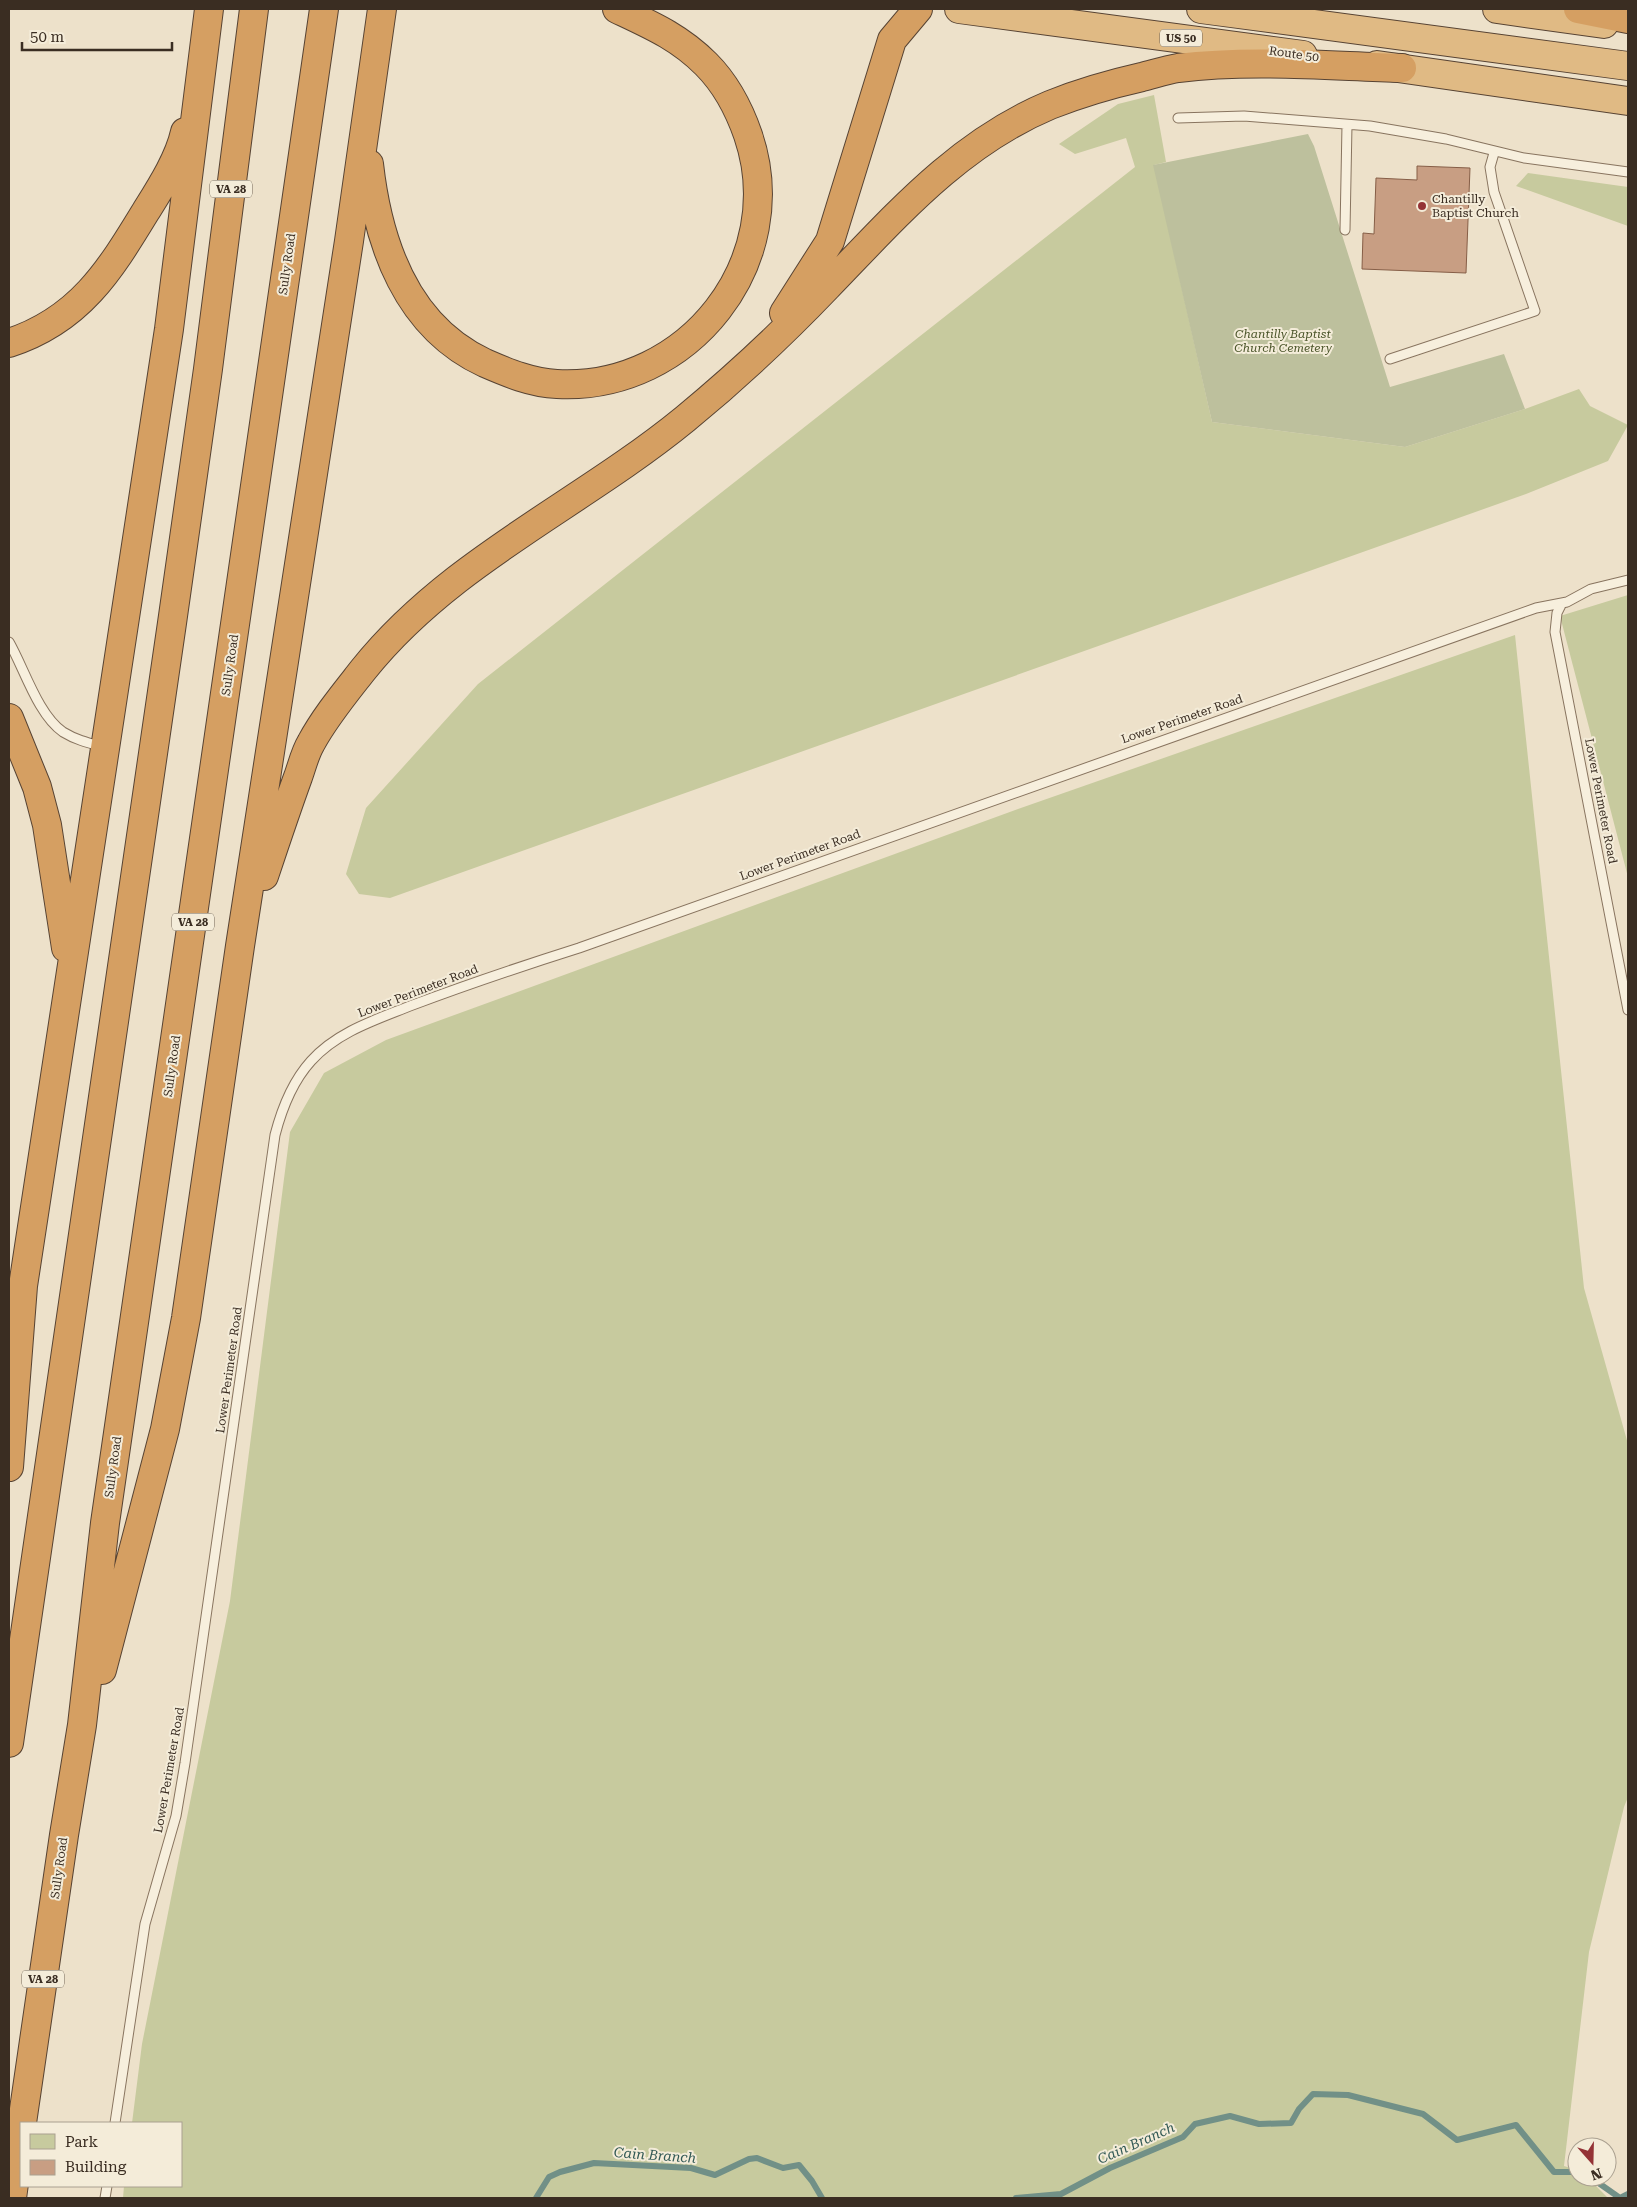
<svg xmlns="http://www.w3.org/2000/svg" width="1637" height="2207" viewBox="0 0 1637 2207" font-family="'Roboto Serif',serif">
  <style>
    .green { fill: #c7ca9e }
    .cemetery { fill: #bdc09d }
    .lines { fill: none; stroke-linecap: round; stroke-linejoin: round }
    .stream { stroke: #719087; stroke-width: 6 }
    .building { fill: #c89e83; stroke: #865e47 }
    .service-casing { stroke: #88745f; stroke-width: 11 }
    .trunk-casing { stroke: #574333; stroke-width: 30 }
    .motorway-casing { stroke: #574333; stroke-width: 30 }
    .service { stroke: #f7efdd; stroke-width: 9 }
    .trunk { stroke: #e0ba84; stroke-width: 28 }
    .motorway { stroke: #d59f62; stroke-width: 28 }
    .poi-dot { fill: #943336; stroke: #f4ecd9; stroke-width: 2 }
    .labels { text-anchor: middle; dominant-baseline: central; stroke-width: 4; stroke-linejoin: round; paint-order: stroke }
    .shield { fill: #f4ecd9; stroke: #726659; stroke-width: 1 }
    .shield-label { font-size: 11px; font-weight: bold; fill: #3a2d22 }
    .street-label { font-size: 12px; fill: #3a2d22; stroke: #f4ecd9 }
    .poi-label { font-size: 12px; fill: #3a2d22; stroke: #f4ecd9; text-anchor: start }
    .park-label { font-size: 12px; font-style: italic; fill: #4b552a; stroke: #f4ecd9 }
    .water-label { font-size: 14px; font-style: italic; fill: #325955; stroke: #f4ecd9 }
  </style>
  <rect width="100%" height="100%" fill="#ede1ca"/>
  <path class="green" d="M1154,95l12,67 -12,3 58,257 193,25 120,-38 54,-20 11,17 38,19 -20,36 -82,33 -1136,404 -31,-4 -13,-20 20,-66 112,-124 657,-517 -9,-29 -51,16 -16,-10 59,-40z
    M1528,173l100,14v39l-112,-40z
    M1628,595v282l-68,-261z
    M1515,635l69,653 44,156v353l-4,10 -35,145 -25,214 13,4v7h10l21,21h-1485l1,-12h57v-63h-49l10,-79 88,-443 60,-469 34,-59 62,-33 632,-231z"/>
  <path class="cemetery" d="M1308,134l6,12 76,241 114,-33 21,55 -120,38 -193,-25 -59,-257z"/>
  <g class="lines">
    <path class="stream" d="M1590,2177l30,21
      M536,2198l13,-21 11,-5 34,-9 97,5 24,7 34,-16 8,-1 26,10 16,-3 13,16 10,17
      M1016,2198l45,-4 49,-26 73,-31 12,-13 35,-8 29,8 32,-1 8,-14 14,-15 35,1 75,19 34,26 59,-15 38,47h23
      M1620,2198l8,-4"/>
  </g>
  <path class="building" d="M1417,166l53,2 -4,105 -104,-4 1,-36 11,1 2,-56 41,2z"/>
  <g class="lines">
    <defs>
      <path id="service" d="M1178,118l66,-2 126,10 76,13 78,19 104,14
        M1345,230l2,-105
        M1390,359l145,-48 -41,-119 -4,-25 4,-14
        M1566,602l-4,1 -5,10 -2,19 73,378
        M9,642c15,26 29,73 54,90 13,8 26,11 41,15
        M115,2123l30,-199 31,-108 9,-53 90,-628c7,-27 17,-53 36,-74 26,-29 64,-41 99,-55 56,-21 112,-40 169,-58l957,-340 31,-6 24,-13 37,-9
        M105,2198l2,-12"/>
      <path id="trunk" d="M959,9l344,46
        M1201,9l427,57
        M1497,9l107,15
        M1377,65l251,36"/>
      <path id="motorway" d="M1578,9l50,10
        M369,164c9,80 38,163 116,199 23,10 47,20 72,21 131,7 234,-123 191,-249 -9,-26 -22,-51 -42,-71 -27,-27 -55,-39 -89,-55
        M784,313l46,-72 62,-201 26,-31
        M9,343c71,-23 101,-73 137,-132 15,-24 33,-52 39,-79
        M9,718l28,69 10,38 19,123
        M264,876c11,-33 22,-66 34,-99 4,-11 7,-24 13,-34 14,-26 34,-50 52,-73 86,-108 217,-165 322,-251 50,-41 97,-85 142,-132 68,-70 130,-143 223,-182 30,-12 61,-21 92,-28 12,-3 24,-7 36,-9 74,-9 150,-2 224,0
        M9,1467l14,-181 146,-957 40,-320
        M102,1670l63,-241 21,-111 54,-372 109,-705 33,-232
        M9,1743l163,-1120 36,-254 46,-360
        M22,2123l42,-288 18,-110 23,-202 219,-1514
        M12,2198l9,-66"/>
    </defs>
    <use href="#service" class="service-casing"/>
    <use href="#trunk" class="trunk-casing"/>
    <use href="#motorway" class="motorway-casing"/>
    <use href="#service" class="service"/>
    <use href="#trunk" class="trunk"/>
    <use href="#motorway" class="motorway"/>
  </g>
  <circle class="poi-dot" cx="1422" cy="206" r="5"/>
  <g class="labels">
    <g class="shield">
      <rect x="1160" y="29.5" width="42" height="17" rx="4"/>
      <rect x="210" y="180.5" width="42" height="17" rx="4"/>
      <rect x="172" y="913.5" width="42" height="17" rx="4"/>
      <rect x="22" y="1970.5" width="42" height="17" rx="4"/>
    </g>
    <g class="shield-label">
      <text x="1181" y="38">US 50</text>
      <text x="231" y="189">VA 28</text>
      <text x="193" y="922">VA 28</text>
      <text x="43" y="1979">VA 28</text>
    </g>
    <g class="street-label">
      <text transform="translate(1294 54) rotate(8)">Route 50</text>
      <text transform="translate(287 264) rotate(-82)">Sully Road</text>
      <text transform="translate(230 665) rotate(-82)">Sully Road</text>
      <text transform="translate(1182 719) rotate(-19)">Lower Perimeter Road</text>
      <text transform="translate(1601 801) rotate(79)">Lower Perimeter Road</text>
      <text transform="translate(800 855) rotate(-20)">Lower Perimeter Road</text>
      <text transform="translate(418 991) rotate(-21)">Lower Perimeter Road</text>
      <text transform="translate(172 1066) rotate(-82)">Sully Road</text>
      <text transform="translate(229 1370) rotate(-82)">Lower Perimeter Road</text>
      <text transform="translate(113 1467) rotate(-82)">Sully Road</text>
      <text transform="translate(169 1770) rotate(-80)">Lower Perimeter Road</text>
      <text transform="translate(59 1868) rotate(-82)">Sully Road</text>
    </g>
    <g class="poi-label">
      <text x="1432" y="199">Chantilly<tspan x="1432" dy="14">Baptist Church</tspan></text>
    </g>
    <g class="park-label">
      <text x="1283" y="334">Chantilly Baptist<tspan x="1283" dy="14">Church Cemetery</tspan></text>
    </g>
    <g class="water-label">
      <text transform="translate(1136 2143) rotate(-24)">Cain Branch</text>
      <text transform="translate(655 2155) rotate(4)">Cain Branch</text>
    </g>
  </g>
  <rect width="1637" height="2207" fill="none" stroke="#3a2d22" stroke-width="20"/>
  <rect x="20" y="2122" width="162" height="65" fill="#f4ecd9" stroke="#aaa090"/>
  <rect x="30" y="2134" width="25" height="15" fill="#c7ca9e" stroke="#aaa090"/>
  <text x="65" y="2147" font-size="15" fill="#3a2d22">Park</text>
  <rect x="30" y="2160" width="25" height="15" fill="#c89e83" stroke="#aaa090"/>
  <text x="65" y="2172" font-size="15" fill="#3a2d22">Building</text>
  <g transform="translate(1592 2162) rotate(160)"><circle r="24" fill="#f4ecd9" stroke="#aaa090"/>
  <path d="M0-4L9 19L0 12L-9 19Z" fill="#943336"/>
  <text y="-8" font-size="14" font-weight="bold" text-anchor="middle" fill="#3a2d22">N</text>
  </g>
  <path d="M22 42v8h150v-8" fill="none" stroke="#3a2d22" stroke-width="2.5"/>
  <text x="30" y="42" font-size="15" fill="#3a2d22" stroke="#f4ecd9" stroke-width="4" paint-order="stroke">50 m</text>
</svg>
